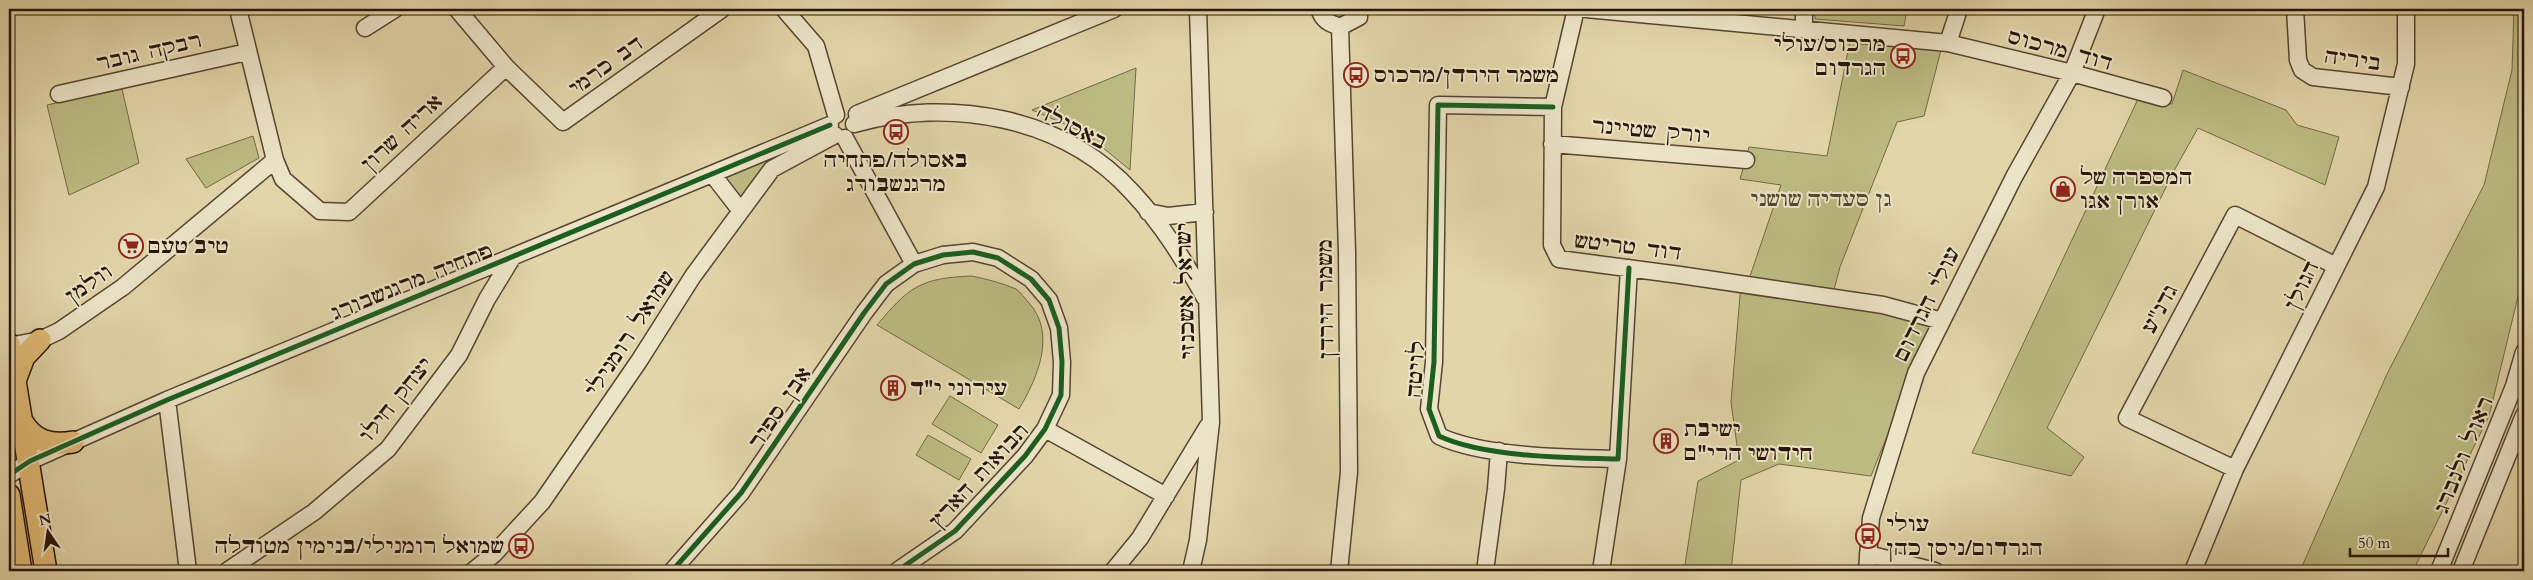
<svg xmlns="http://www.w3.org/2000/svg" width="2533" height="580" viewBox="0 0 2533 580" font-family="Cardo,'Frank Ruhl Libre',serif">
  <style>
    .green { fill: #bcbb82; stroke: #726846 }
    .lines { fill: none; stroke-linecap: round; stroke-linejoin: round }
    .minor-casing { stroke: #564532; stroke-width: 19 }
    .major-casing { stroke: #28150a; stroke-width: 24 }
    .minor { stroke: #ece4c7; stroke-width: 16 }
    .major { stroke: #e1ba74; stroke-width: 21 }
    .cycleway-casing { stroke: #ece4c7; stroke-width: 8 }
    .cycleway { stroke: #1b5e20; stroke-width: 5 }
    .labels { text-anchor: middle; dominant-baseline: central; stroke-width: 4; stroke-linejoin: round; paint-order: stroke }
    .poi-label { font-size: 21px; font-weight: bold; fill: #28150a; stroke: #ece4c7; text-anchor: start }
    .street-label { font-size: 21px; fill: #28150a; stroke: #ece4c7 }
    .park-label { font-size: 21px; font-style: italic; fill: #54472e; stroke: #ece4c7 }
  </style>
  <rect width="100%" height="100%" fill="#e2d5a9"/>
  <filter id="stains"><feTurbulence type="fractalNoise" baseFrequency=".004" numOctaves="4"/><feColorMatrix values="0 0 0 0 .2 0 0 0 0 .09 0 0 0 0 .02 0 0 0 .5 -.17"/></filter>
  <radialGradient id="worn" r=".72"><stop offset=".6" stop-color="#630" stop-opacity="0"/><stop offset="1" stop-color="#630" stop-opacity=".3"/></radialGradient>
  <path class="green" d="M1815,9h92l-3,17 -89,-7z
    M2514,9h10v263l-35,144 -76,155h-113l87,-197 97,-189 28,-115z
    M1850,41l91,9 -17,66 -27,6 -57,145 -8,30 102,22 -63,157 -92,-12 -38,16 -10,91h-47l14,-90 41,-21 -8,-58 10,-118 6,1 34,-100 -41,-6 9,-32 78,9z
    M1136,68l-6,102 -45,-37 -53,-23z
    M2183,70l103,40 11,15 42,12 -14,48 -127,-57 -23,41 -128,259 37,29 -13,19 -99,-23 166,-354 34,5z
    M122,89l17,74 -70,32 -22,-90z
    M831,134l-72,38 -19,28 -22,-25z
    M253,136l6,22 -53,30 -20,-29z
    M972,276c14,3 30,7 44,13 5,3 9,10 13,14 28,31 8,76 -10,106l-142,-84c32,-38 43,-47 95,-49z
    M950,396l48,29 -17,28 -49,-29z
    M928,435l43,24 -12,21 -43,-25z"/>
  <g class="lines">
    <defs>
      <path id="minor" d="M238,9l37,151 8,19 37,32 29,1 157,-145
        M457,9l49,58 57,55 159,-113
        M784,9l32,37 20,69
        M1319,9c4,12 10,14 21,18l19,-10v-8
        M1576,9l-23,98 -1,138 7,14 121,16 203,30 59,16
        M1586,9l362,34 124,30 91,25
        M2295,9l3,51 4,10 11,7 88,10
        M365,28l30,-19
        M1804,30v-21
        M1948,43l11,-34
        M59,94l188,-42
        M1553,107l-115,-2 -4,257 -5,47 10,27c44,21 129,22 179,23l11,-191
        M857,114l257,-105
        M854,124c95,-27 209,-8 278,68 30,32 52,68 73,106
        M845,138l69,126
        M1552,144l194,16
        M713,175l27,35
        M1148,212l20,4 37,-4
        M9,346l31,-6 19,-9 64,-44 152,-127
        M167,400l21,171
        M1045,429l121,67
        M2235,469l-108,-51 108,-203 101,51
        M9,475l21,-14 137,-61 663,-275
        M1868,554l67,17
        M227,571l87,-59 74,-63 71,-94 28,-56 25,-41
        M473,571l21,-17 48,-52 97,-141 54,-85 79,-107 63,-34
        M672,571l69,-78 123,-180 22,-29 28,-20 29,-9 30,-3 25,6 33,21 18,21 10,28 3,34 -1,33 -16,34 -20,27 -70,75 -58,40
        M1113,571l27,-33 68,-112
        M1191,571l7,-31 13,-118 -13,-413
        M1339,571l10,-99 -2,-220 -7,-225
        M1485,571l11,-82 3,-38
        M1601,571l17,-112
        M1867,571l4,-53 45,-145 98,-196 58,-104 25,-64
        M2193,571l42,-102 141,-282 30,-123v-55
        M2439,571l75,-185 10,-34
        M2461,571l63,-156"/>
      <path id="major" d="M9,344l37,227
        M15,381l9,-24 16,-17
        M22,421c11,20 29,25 51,21
        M9,495l12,76"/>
    </defs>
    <use href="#minor" class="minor-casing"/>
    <use href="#major" class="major-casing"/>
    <use href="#minor" class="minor"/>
    <use href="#major" class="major"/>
    <defs>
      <path id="cycleway" d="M1553,107l-115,-2 -4,257 -5,47 10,27c44,21 129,22 179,23l11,-191
        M9,475l21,-14 137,-61 663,-275
        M672,571l69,-78 123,-180 22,-29 28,-20 29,-9 30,-3 25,6 33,21 18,21 10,28 3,34 -1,33 -16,34 -20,27 -70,75 -58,40"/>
    </defs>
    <use href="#cycleway" class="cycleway-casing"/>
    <use href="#cycleway" class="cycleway"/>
  </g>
  <defs>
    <symbol id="bus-ring" viewBox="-11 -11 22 22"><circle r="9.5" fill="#ece4c7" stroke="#8f2418" stroke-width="1.5"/><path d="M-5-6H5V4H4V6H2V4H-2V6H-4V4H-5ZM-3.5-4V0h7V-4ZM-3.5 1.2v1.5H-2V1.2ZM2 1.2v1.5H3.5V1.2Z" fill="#8f2418"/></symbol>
    <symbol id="shop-ring" viewBox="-11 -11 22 22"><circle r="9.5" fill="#ece4c7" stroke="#8f2418" stroke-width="1.5"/><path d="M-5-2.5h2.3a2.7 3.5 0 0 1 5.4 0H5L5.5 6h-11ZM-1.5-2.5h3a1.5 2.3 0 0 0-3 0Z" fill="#8f2418"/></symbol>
    <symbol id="supermarket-ring" viewBox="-11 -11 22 22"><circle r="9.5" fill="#ece4c7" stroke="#8f2418" stroke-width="1.5"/><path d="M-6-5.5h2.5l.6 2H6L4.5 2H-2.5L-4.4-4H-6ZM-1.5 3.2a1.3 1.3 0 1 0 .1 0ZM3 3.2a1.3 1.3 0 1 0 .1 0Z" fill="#8f2418"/></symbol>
    <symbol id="building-ring" viewBox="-11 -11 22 22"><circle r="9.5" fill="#ece4c7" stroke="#8f2418" stroke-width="1.5"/><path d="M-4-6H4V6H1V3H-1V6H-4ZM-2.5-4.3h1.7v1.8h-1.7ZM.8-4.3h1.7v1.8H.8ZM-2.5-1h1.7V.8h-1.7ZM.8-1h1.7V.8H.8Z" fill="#8f2418"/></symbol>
  </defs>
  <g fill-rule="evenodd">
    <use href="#bus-ring" x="1889" y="42" width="28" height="28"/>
    <use href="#bus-ring" x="1342" y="61" width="28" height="28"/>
    <use href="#bus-ring" x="882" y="118" width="28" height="28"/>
    <use href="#shop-ring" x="2049" y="175" width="28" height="28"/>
    <use href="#supermarket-ring" x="117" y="232" width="28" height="28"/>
    <use href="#building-ring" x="879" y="374" width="28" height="28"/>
    <use href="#building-ring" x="1652" y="427" width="28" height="28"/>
    <use href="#bus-ring" x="1854" y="522" width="28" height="28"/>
    <use href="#bus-ring" x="507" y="532" width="28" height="28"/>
  </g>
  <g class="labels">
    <g class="poi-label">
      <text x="1886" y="44" text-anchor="end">מרכוס/עולי<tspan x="1886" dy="24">הגרדום</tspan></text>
      <text x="1374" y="75">משמר הירדן/מרכוס</text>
      <text x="896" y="160" text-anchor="middle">באסולה/פתחיה<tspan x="896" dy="24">מרגנשבורג</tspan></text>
      <text x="2080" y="177">המספרה של<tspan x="2080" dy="24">אורן אגו</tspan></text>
      <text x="148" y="246">טיב טעם</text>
      <text x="910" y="388">עירוני י"ד</text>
      <text x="1684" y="429">ישיבת<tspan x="1684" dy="24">חידושי הרי"ם</tspan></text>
      <text x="1886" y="524">עולי<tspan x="1886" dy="24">הגרדום/ניסן כהן</tspan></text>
      <text x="504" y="546" text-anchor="end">שמואל רומנילי/בנימין מטודלה</text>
    </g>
    <g class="street-label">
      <text transform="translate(2060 50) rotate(15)">דוד מרכוס</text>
      <text transform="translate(149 52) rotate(-13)">רבקה גובר</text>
      <text transform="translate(2353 60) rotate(8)">ביריה</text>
      <text transform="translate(606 66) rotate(-36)">דב כרמי</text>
      <text transform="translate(1072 127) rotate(27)">באסולה</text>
      <text transform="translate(1651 131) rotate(5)">יורק שטיינר</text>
      <text transform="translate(402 133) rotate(-43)">אריה שרון</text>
      <text transform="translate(1628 247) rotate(7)">דוד טריטש</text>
      <text transform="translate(412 282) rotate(-22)">פתחיה מרגנשבורג</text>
      <text transform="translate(89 284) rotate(-35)">וולמן</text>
      <text transform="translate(2302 286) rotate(-64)">הגולן</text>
      <text transform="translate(1186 291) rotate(-92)">ישראל אשכנזי</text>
      <text transform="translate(1326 299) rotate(-91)">משמר הירדן</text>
      <text transform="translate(1927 304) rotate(-64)">עולי הגרדום</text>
      <text transform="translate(2160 309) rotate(-62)">גדנ"ע</text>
      <text transform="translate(630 334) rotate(-57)">שמואל רומנילי</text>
      <text transform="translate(1416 369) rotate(-86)">לויטה</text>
      <text transform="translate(396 400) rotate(-51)">יצחק חילו</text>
      <text transform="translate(780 408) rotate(-56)">אבן ספיר</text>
      <text transform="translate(2464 455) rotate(-68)">ראול ולנברג</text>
      <text transform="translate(979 476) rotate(-47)">תבואות הארץ</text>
    </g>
    <g class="park-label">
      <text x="1821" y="199">גן סעדיה שושני</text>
    </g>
  </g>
  <rect width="2533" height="580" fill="none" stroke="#e2d5a9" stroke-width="30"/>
  <rect x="10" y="10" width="2513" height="560" fill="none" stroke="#28150a" stroke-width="2.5"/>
  <rect x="15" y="15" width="2503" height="550" fill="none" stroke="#28150a"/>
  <g transform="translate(48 532) rotate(347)" stroke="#ece4c7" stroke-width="4" paint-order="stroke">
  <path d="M0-4L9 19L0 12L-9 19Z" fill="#28150a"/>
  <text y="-8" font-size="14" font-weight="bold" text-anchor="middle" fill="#28150a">N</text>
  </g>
  <path d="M2350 548v8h98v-8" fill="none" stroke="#28150a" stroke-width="2.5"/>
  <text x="2358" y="548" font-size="15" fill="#28150a" stroke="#ece4c7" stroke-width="4" paint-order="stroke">50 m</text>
  <rect width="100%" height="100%" filter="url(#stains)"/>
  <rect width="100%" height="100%" fill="url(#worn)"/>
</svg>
